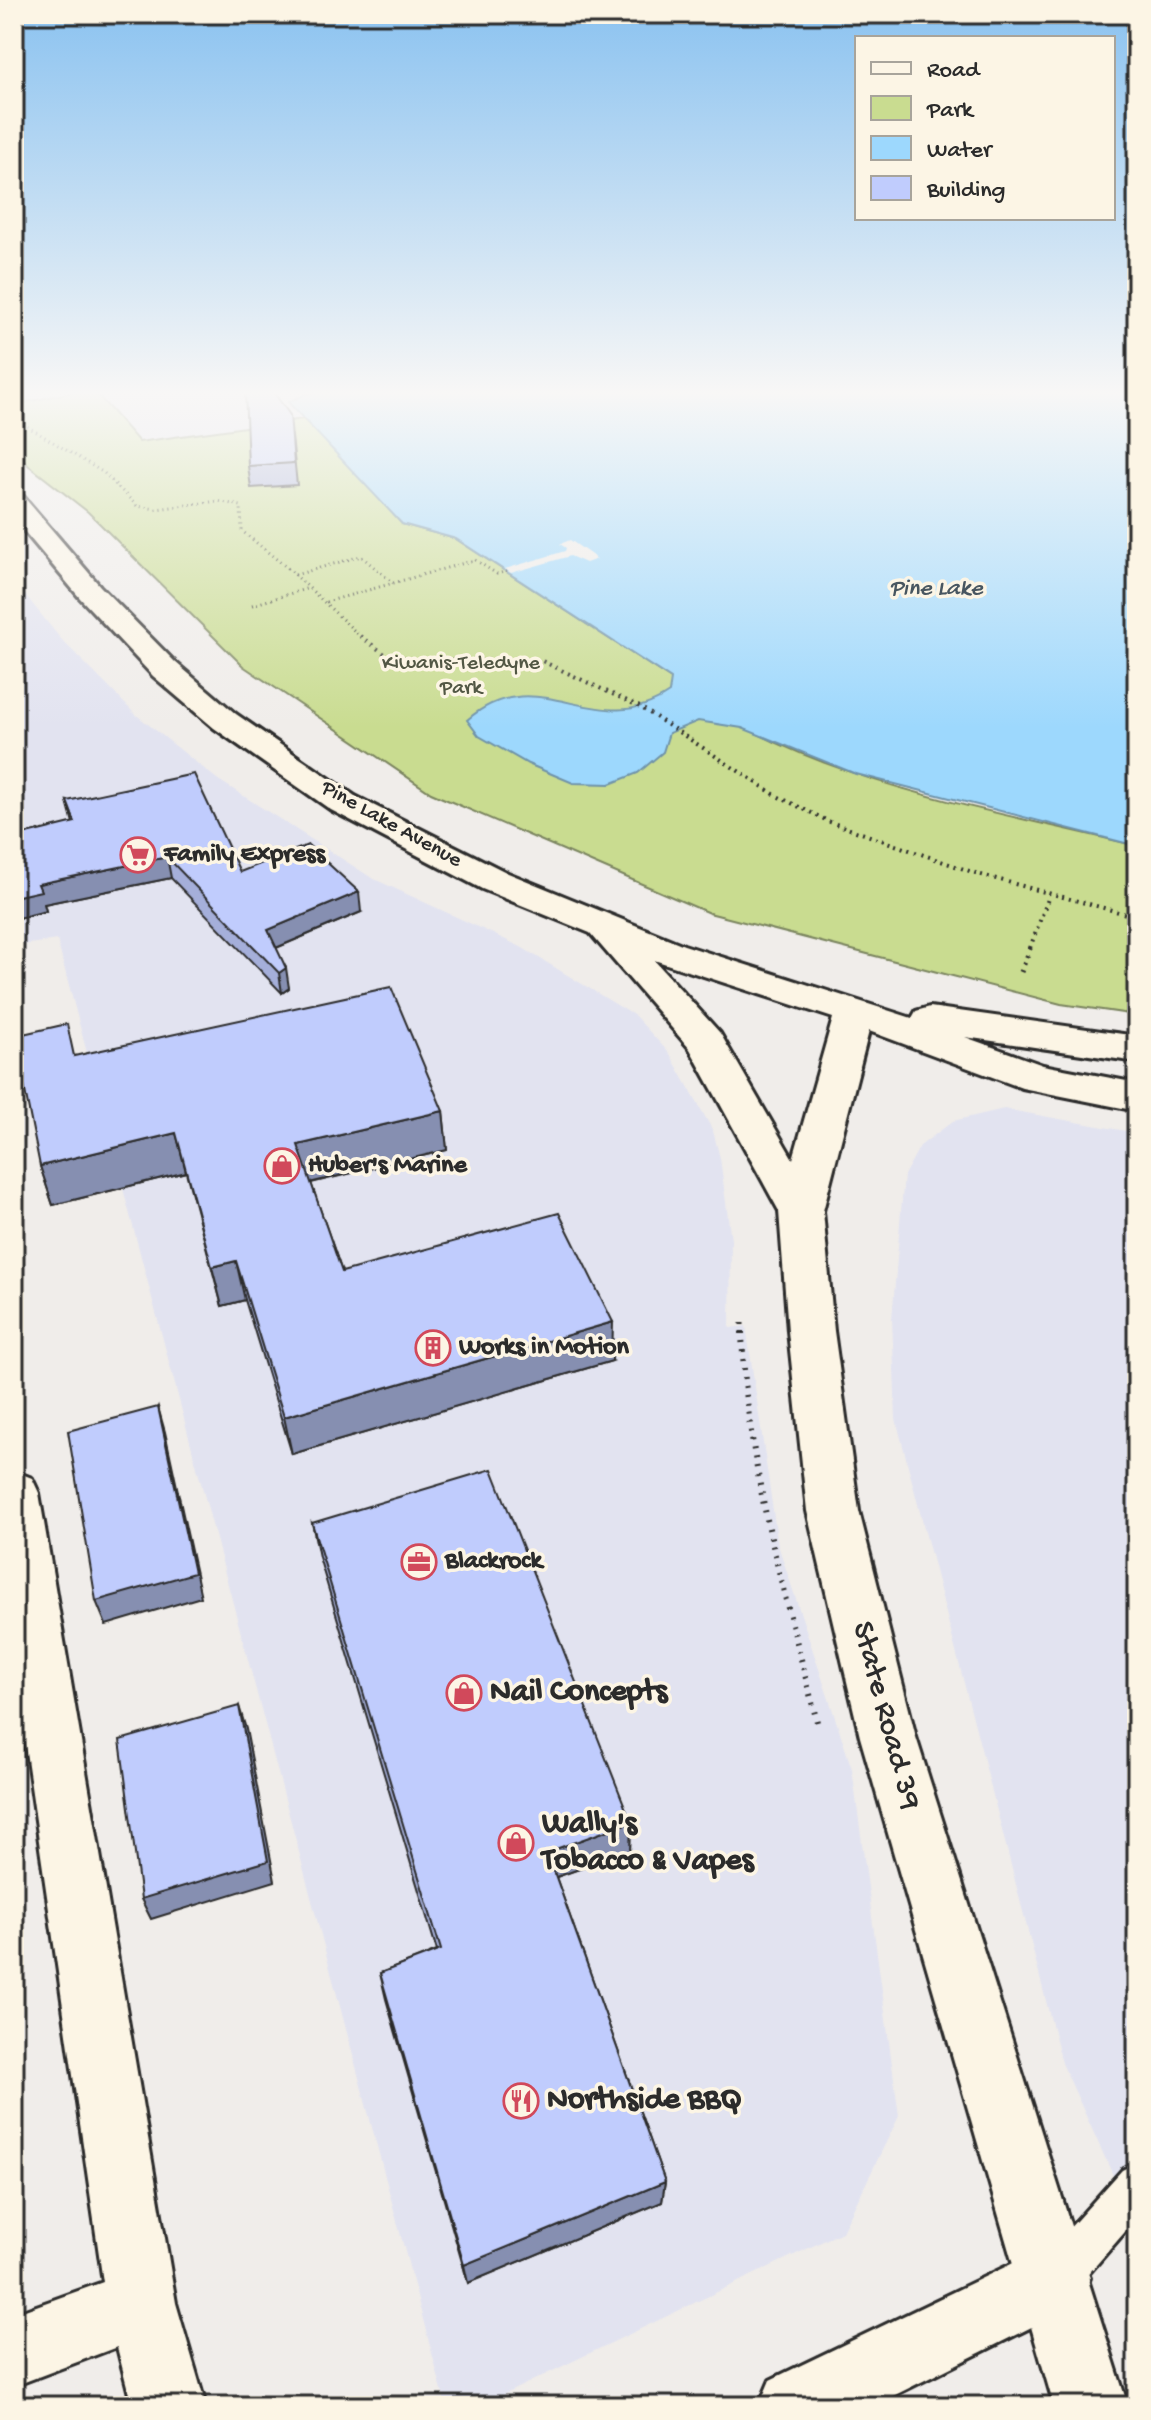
<svg xmlns="http://www.w3.org/2000/svg" width="1151" height="2420" viewBox="0 0 1151 2420" font-family="'Gochi Hand',sans-serif">
  <style>
    .built { fill: #e2e3f0 }
    .green { fill: #c9dc90; stroke: #7a845e; stroke-width: 2 }
    .water { fill: #9dd8fd; stroke: #6f93a9; stroke-width: 2 }
    .pier { fill: #f0edea }
    .lines { fill: none; stroke-linecap: round; stroke-linejoin: round }
    .service-casing { stroke: #2b2b2b; stroke-width: 6 }
    .minor-casing { stroke: #2b2b2b; stroke-width: 6 }
    .tertiary-casing { stroke: #2b2b2b; stroke-width: 6 }
    .primary-casing { stroke: #2b2b2b; stroke-width: 6 }
    .path-far3 { stroke: #2b2b2b; stroke-width: 3; stroke-dasharray: 1 4; stroke-linecap: butt }
    .path-far2 { stroke: #2b2b2b; stroke-width: 4; stroke-dasharray: 2 5; stroke-linecap: butt }
    .path-far1 { stroke: #2b2b2b; stroke-width: 5; stroke-dasharray: 2 6; stroke-linecap: butt }
    .path { stroke: #2b2b2b; stroke-width: 6; stroke-dasharray: 2 7; stroke-linecap: butt }
    .service { fill: #fcf5e5; fill-rule: evenodd }
    .minor { fill: #fcf5e5; fill-rule: evenodd }
    .tertiary { fill: #fcf5e5; fill-rule: evenodd }
    .primary { fill: #fcf5e5; fill-rule: evenodd }
    .wall { fill: #a5afda; stroke: #2b2b2b; stroke-width: 2 }
    .shaded-wall { fill: #868fb1; stroke: #2b2b2b; stroke-width: 2 }
    .building { fill: #c0ccfd; stroke: #2b2b2b; stroke-width: 2 }
    .labels { text-anchor: middle; dominant-baseline: central; stroke-width: 7; stroke-linejoin: round; paint-order: stroke }
    .far-park-label { font-size: 22px; fill: #525744; stroke: #fcf5e5 }
    .far-street-label { font-size: 22px; fill: #2b2b2b; stroke: #fcf5e5 }
    .far-water-label { font-size: 24px; font-style: italic; fill: #485660; stroke: #fcf5e5 }
    .poi-label { font-size: 26px; font-weight: bold; fill: #2b2b2b; stroke: #fcf5e5; text-anchor: start }
    .near-poi-label { font-size: 32px; font-weight: bold; fill: #2b2b2b; stroke: #fcf5e5; text-anchor: start }
    .near-street-label { font-size: 32px; fill: #2b2b2b; stroke: #fcf5e5 }
  </style>
  <rect width="100%" height="100%" fill="#f0edea"/>
  <filter id="ink" filterUnits="userSpaceOnUse"><feTurbulence type="fractalNoise" baseFrequency=".0125" numOctaves="2"/><feDisplacementMap in="SourceGraphic" scale="16" xChannelSelector="R" yChannelSelector="G"/><feConvolveMatrix kernelMatrix="1 2 1 2 8 2 1 2 1" color-interpolation-filters="sRGB"/></filter>
  <g filter="url(#ink)">
    <path class="built" d="M14,390h343l-67,13 13,16 -164,24 -125,-35z
      M14,581l46,57 74,75 83,66 155,99 149,69 114,69 35,38 43,77 7,27 11,82 -1,88 16,-2 32,219 74,224 47,347 -57,116 -362,174h-34l-389,-1466 -43,6z
      M1004,1109l133,24v1095l-75,-165 -166,-644 -4,-100 12,-144 16,-29 33,-25z"/>
    <path class="green" d="M76,391l21,3 42,48 164,-23 48,47 51,58 54,15 215,140c123,100 314,129 466,167v169l-76,-11 -352,-91 -278,-120 -188,-127 -155,-154 -60,-47 -14,-18v-42z"/>
    <path class="water" d="M333,390h804v456l-281,-72 -114,-46 -44,-7 -29,12 -6,19 -25,21 -28,11 -37,-1 -45,-19 -49,-28 -12,-16c72,-62 128,23 202,-27l2,-14 -215,-140 -54,-15 -114,-122 18,-8z"/>
    <path class="pier" d="M570,540l27,19 -11,4 -16,-7 -59,17 -6,-4 60,-18 1,-3 -6,-4z"/>
    <g class="lines">
      <defs>
        <path id="service" d="M1137,2163v55l-66,76 -16,6 -16,-6 -6,-16 6,-16 83,-92z"/>
        <path id="minor" d="M14,1471l18,7 7,15 137,810 30,103h-74l-15,-59 -103,39v-72l89,-32 -89,-613z"/>
        <path id="tertiary" d="M1055,2243l25,10 10,25 -10,25 -207,103h-114l11,-26z"/>
        <path id="primary" d="M14,494l9,2 77,90 75,76 61,52 119,82 153,77 176,72 228,73 4,-7 14,-4 207,29v26l-172,-25 78,28 94,18v28l-115,-23 -153,-57 -46,180 11,120 25,180 57,226 212,669h-74l-194,-669 -53,-226 -19,-180 -9,-120 -89,-162 -100,-116 -108,-44 -151,-79 -117,-82 -61,-52 -73,-78 -66,-79zM654,960l179,58 -40,141 -73,-126z"/>
      </defs>
      <use href="#service" class="service-casing"/>
      <use href="#minor" class="minor-casing"/>
      <use href="#tertiary" class="tertiary-casing"/>
      <use href="#primary" class="primary-casing"/>
      <path class="path-far3" d="M14,424l6,-2 84,51 33,33 19,3 62,-8 23,5 1,25 49,40 71,67
        M295,575l66,-19 32,27
        M326,602l149,-42 22,14 11,-3
        M252,605l57,-17"/>
      <path class="path-far2" d="M360,636l25,18 32,6 125,1 98,46 137,89 53,26 148,52 159,43
        M1030,948l19,-52"/>
      <path class="path-far1" d="M1021,972l10,-26
        M742,1323v11"/>
      <path class="path" d="M742,1332c4,134 44,265 76,394"/>
      <use href="#service" class="service"/>
      <use href="#minor" class="minor"/>
      <use href="#tertiary" class="tertiary"/>
      <use href="#primary" class="primary"/>
    </g>
    <path class="wall" d="M292,436l5,49 -46,3 -3,-22z
      M67,801l173,71 121,40 -85,36 13,40 -7,5 -111,-115 -127,26 2,7 -32,8 59,-96z
      M76,1056l367,55 4,39 -136,33 31,89 270,89 -320,93 -47,-154 -23,6 -36,-134 -133,33 -13,-39z
      M1137,1376v16l-5,-4z
      M312,1523l319,299 -1,29 -74,26 109,305 -3,20 -194,81 -82,-284 -6,-26 57,-22 -118,-394z"/>
    <path class="shaded-wall" d="M167,857l4,21 -127,26 2,7 -32,8v-22l24,-13z
      M359,892l2,20 -90,38 -3,-20z
      M286,968l3,20 -7,5 -3,-20z
      M443,1111l4,39 -142,34 -7,-39z
      M176,1133l10,39 -133,33 -13,-39z
      M236,1261l9,39 -23,6 -10,-39z
      M613,1322l-1,39 -320,93 -8,-37z
      M158,1407l7,25 36,165 -95,28 -10,-24z
      M239,1706l7,23 29,152 -124,38 -10,-20z
      M631,1822l-1,29 -82,29 -1,-28z
      M665,2182l-3,20 -194,81 -4,-18z"/>
    <path class="building" d="M245,390h27l18,25 4,48 -46,3z
      M194,774l46,98 68,-27 51,47 -91,38 18,38 -7,5 -112,-116 -129,27 3,7 -27,6v-60l61,-15 -8,-21z
      M391,987l52,124 -145,34 44,127 217,-59 54,109 -329,95 -48,-156 -24,6 -36,-134 -136,33 -26,-130 53,-12 7,32z
      M158,1407l36,166 -98,28 -28,-170z
      M492,1469l139,353 -84,30 118,330 -201,83 -84,-292 61,-23 -129,-427z
      M239,1706l29,155 -127,38 -21,-159z"/>
  </g>
  <linearGradient id="sky" x2="0" y2="1"><stop stop-color="#8ac2f0"/><stop offset="0.54" stop-color="#f8f7f6"/><stop offset="1" stop-color="#f8f7f6" stop-opacity="0"/></linearGradient>
  <rect width="1151" height="728" fill="url(#sky)"/>
  <defs>
    <symbol id="supermarket-ring" viewBox="-11 -11 22 22"><circle r="9.5" fill="#fcf5e5" stroke="#d1495b" stroke-width="1.5"/><path d="M-6-5.5h2.5l.6 2H6L4.5 2H-2.5L-4.4-4H-6ZM-1.5 3.2a1.3 1.3 0 1 0 .1 0ZM3 3.2a1.3 1.3 0 1 0 .1 0Z" fill="#d1495b"/></symbol>
    <symbol id="shop-ring" viewBox="-11 -11 22 22"><circle r="9.5" fill="#fcf5e5" stroke="#d1495b" stroke-width="1.5"/><path d="M-5-2.5h2.3a2.7 3.5 0 0 1 5.4 0H5L5.5 6h-11ZM-1.5-2.5h3a1.5 2.3 0 0 0-3 0Z" fill="#d1495b"/></symbol>
    <symbol id="building-ring" viewBox="-11 -11 22 22"><circle r="9.5" fill="#fcf5e5" stroke="#d1495b" stroke-width="1.5"/><path d="M-4-6H4V6H1V3H-1V6H-4ZM-2.5-4.3h1.7v1.8h-1.7ZM.8-4.3h1.7v1.8H.8ZM-2.5-1h1.7V.8h-1.7ZM.8-1h1.7V.8H.8Z" fill="#d1495b"/></symbol>
    <symbol id="office-ring" viewBox="-11 -11 22 22"><circle r="9.5" fill="#fcf5e5" stroke="#d1495b" stroke-width="1.5"/><path d="M-6-3h4V-5.5h4V-3h4V5H-6ZM-1-4.5V-3h2v-1.5ZM-6 0V1H6V0Z" fill="#d1495b"/></symbol>
    <symbol id="restaurant-ring" viewBox="-11 -11 22 22"><circle r="9.5" fill="#fcf5e5" stroke="#d1495b" stroke-width="1.5"/><path d="M-5-6h1v4h1v-4h1v4h1v-4h1v5L-1.5 .5V6h-2V.5L-5-1ZM5-6V6H3V1.5H1.5Q1.5-4 5-6Z" fill="#d1495b"/></symbol>
  </defs>
  <g fill-rule="evenodd">
    <use href="#supermarket-ring" x="118" y="835" width="40" height="40"/>
    <use href="#shop-ring" x="262" y="1146" width="40" height="40"/>
    <use href="#building-ring" x="413" y="1328" width="40" height="40"/>
    <use href="#office-ring" x="399" y="1542" width="40" height="40"/>
    <use href="#shop-ring" x="444" y="1673" width="40" height="40"/>
    <use href="#shop-ring" x="496" y="1823" width="40" height="40"/>
    <use href="#restaurant-ring" x="501" y="2081" width="40" height="40"/>
  </g>
  <g class="labels">
    <g class="far-park-label">
      <text x="461" y="664">Kiwanis-Teledyne<tspan x="461" dy="25">Park</tspan></text>
    </g>
    <g class="far-street-label">
      <text transform="translate(391 825) rotate(29)">Pine Lake Avenue</text>
    </g>
    <g class="far-water-label">
      <text x="936" y="589">Pine Lake</text>
    </g>
    <g class="poi-label">
      <text x="164" y="855">Family Express</text>
      <text x="308" y="1166">Huber's Marine</text>
      <text x="459" y="1348">Works in Motion</text>
      <text x="445" y="1562">Blackrock</text>
    </g>
    <g class="near-poi-label">
      <text x="490" y="1693">Nail Concepts</text>
      <text x="542" y="1825">Wally's<tspan x="542" dy="37">Tobacco &amp; Vapes</tspan></text>
      <text x="547" y="2101">Northside BBQ</text>
    </g>
    <g class="near-street-label">
      <text transform="translate(885 1716) rotate(75)">State Road 39</text>
    </g>
  </g>
  <rect width="1151" height="2420" fill="none" stroke="#fcf5e5" stroke-width="48"/>
  <rect x="24" y="24" width="1103" height="2372" fill="none" stroke="#2b2b2b" stroke-width="3" filter="url(#ink)"/>
  <rect x="855" y="36" width="260" height="184" fill="#fcf5e5" stroke="#a8a49b" stroke-width="2"/>
  <rect x="871" y="62" width="40" height="12" fill="#fcf5e5" stroke="#a8a49b" stroke-width="2"/>
  <text x="927" y="76" font-size="24" fill="#2b2b2b">Road</text>
  <rect x="871" y="96" width="40" height="24" fill="#c9dc90" stroke="#a8a49b" stroke-width="2"/>
  <text x="927" y="116" font-size="24" fill="#2b2b2b">Park</text>
  <rect x="871" y="136" width="40" height="24" fill="#9dd8fd" stroke="#a8a49b" stroke-width="2"/>
  <text x="927" y="156" font-size="24" fill="#2b2b2b">Water</text>
  <rect x="871" y="176" width="40" height="24" fill="#c0ccfd" stroke="#a8a49b" stroke-width="2"/>
  <text x="927" y="196" font-size="24" fill="#2b2b2b">Building</text>
</svg>
